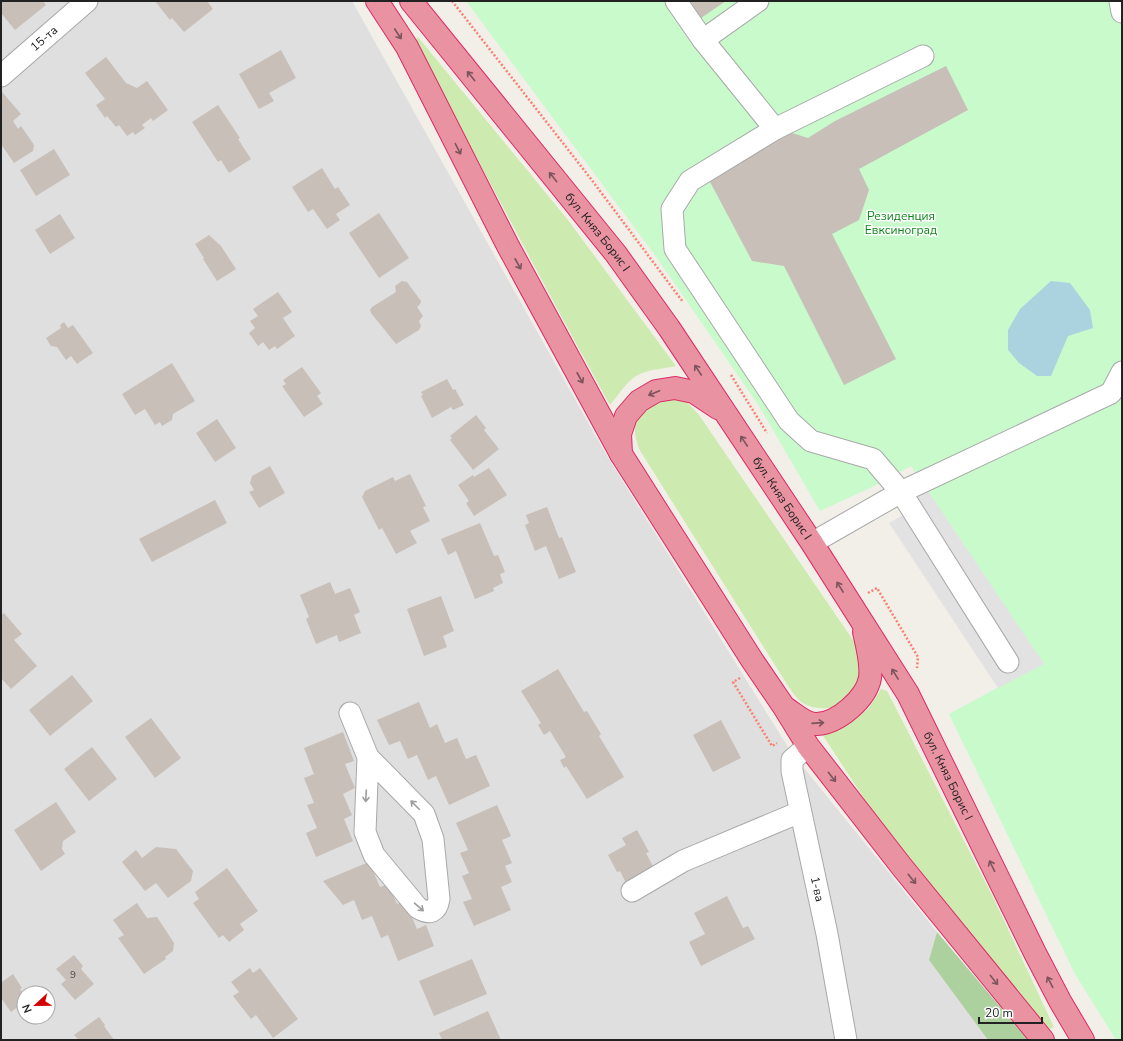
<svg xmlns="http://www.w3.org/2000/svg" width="1123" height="1041" viewBox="0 0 1123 1041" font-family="'Nunito Sans',sans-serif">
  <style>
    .residential { fill: #e0dfdf; fill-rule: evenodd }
    .grass { fill: #cdebb0 }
    .forest { fill: #add19e }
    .park { fill: #c8facc }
    .parking { fill: #e2e2e2 }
    .water { fill: #aad3df }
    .building { fill: #c7bfb8 }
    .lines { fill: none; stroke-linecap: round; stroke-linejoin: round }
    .minor-casing { stroke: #a9a9a9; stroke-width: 23 }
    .highway-casing { stroke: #dc2a67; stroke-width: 24 }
    .path { stroke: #fa8072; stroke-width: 2.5; stroke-dasharray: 2 2; stroke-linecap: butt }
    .minor { stroke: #fff; stroke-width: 21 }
    .highway { stroke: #e892a2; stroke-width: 22 }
    .oneway { stroke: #7b545c }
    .oneway2 { stroke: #9c9c9c }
    .labels { text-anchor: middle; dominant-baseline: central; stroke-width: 3; stroke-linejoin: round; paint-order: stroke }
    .number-label { font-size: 10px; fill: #4b4948 }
    .street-label { font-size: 12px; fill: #222; stroke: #fff }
    .park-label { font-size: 12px; fill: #0c8416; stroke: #fff }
  </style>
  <rect width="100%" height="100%" fill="#f2efe9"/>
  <path class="residential" d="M1,1h351l252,450 187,301 146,180 -7,28 58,80h-987zM24,993h24v24h-24z"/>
  <path class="grass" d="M418,37l150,183 108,146c-12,3 -29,3 -40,10 -11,7 -18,20 -26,29 -67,-120 -130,-243 -196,-364z
    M679,399l10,5 10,11 156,228c3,9 8,18 8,27 -1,15 -15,27 -24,37 -13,2 -31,3 -41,-8 -5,-5 -9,-12 -13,-18l-146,-232c-8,-25 -5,-29 12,-48z
    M881,689l6,2 105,204 62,132 -7,3 -176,-221 -51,-78 35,-12 13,-10z"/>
  <path class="forest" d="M937,932l91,108h-40l-59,-80z"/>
  <path class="park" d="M466,1h656v1039h-6l-41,-66 -126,-260 94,-51 -132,-197 -39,21 -52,24 -61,-105 -102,-148z"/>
  <path class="parking" d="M922,482l122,182 -46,24 -109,-165 23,-13 -11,-18z"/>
  <path class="water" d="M1051,281l19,2 20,27 3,18 -25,8 -17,40h-14l-18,-13 -11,-13v-20l12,-21z"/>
  <path class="building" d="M1,1h42l3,4 -31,25 -14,-17z
    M155,1h52l6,8 -29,23 -12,-14 -2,2z
    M690,1h36l-25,17z
    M281,50l15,28 -27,15 5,8 -15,8 -20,-35z
    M106,57l20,26 11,5 10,-7 21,29 -15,11 -2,-3 -9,7 3,3 -10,7 -2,-3 -6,4 -8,-11 -3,2 -9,-11 -2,2 -9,-13 9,-6 -20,-26z
    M946,66l22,44 -109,59 10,21 -10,30 -27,14 64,125 -52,26 -60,-119 -32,-5 -44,-83 84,-45 16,5 27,-17z
    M2,92l19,22 -8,7 5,8 3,-3 13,19 -1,6 -19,12 -13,-19v-51z
    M218,105l22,33 -2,1 13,20 -22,14 -8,-13 -3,2 -26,-40z
    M54,149l16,26 -34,21 -16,-26z
    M322,168l13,21 3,-2 12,18 -14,9 4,6 -13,9 -14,-20 -5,3 -16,-25z
    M379,213l30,45 -30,20 -30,-45z
    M60,214l15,24 -25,16 -15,-24z
    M209,235l12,11 15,23 -19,12 -14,-22 1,-1 -9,-14z
    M402,281l5,1 14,19 -1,3 -3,3 6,9 -4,5 2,5 -2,4 -23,14 -25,-31 -1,-3 2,-3 24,-15 -1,-6z
    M278,292l14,20 -9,6 12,18 -18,13 -2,-3 -6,4 -6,-8 -5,4 -9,-13 6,-5 -5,-7 8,-5 -5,-7z
    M64,322l4,6 5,-3 20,28 -16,11 -6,-8 -5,4 -9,-13 -6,-1 -5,-8 15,-10 -1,-3z
    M172,363l23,38 -22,13 -1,6 -10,6 -2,-4 -5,3 -10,-16 -10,6 -13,-21z
    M302,367l19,26 -4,3 6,8 -19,13 -22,-31 4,-2 -3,-4z
    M447,379l6,11 2,-1 9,16 -11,5 -2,-3 -19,11 -11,-22 2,-1 -2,-3z
    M476,415l10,13 -2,2 15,19 -26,21 -23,-30 2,-2 -2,-2z
    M217,419l19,29 -21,14 -19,-29z
    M270,466l15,27 -26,15 -10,-16 5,-2 -4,-7 2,-7z
    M489,468l18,27 -33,21 -8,-13 3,-2 -11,-16 15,-10 1,2z
    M410,474l16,32 -3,1 7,14 -20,10 7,12 -21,11 -14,-26 -3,2 -17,-33 3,-6 28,-14 2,4z
    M215,500l12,23 -75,39 -13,-23z
    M547,507l12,31 3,-1 14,35 -17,7 -13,-33 -11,5 -10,-26 4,-2 -3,-8z
    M480,523l14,33 4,-1 7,17 -5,2 3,9 -10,5 1,3 -19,8 -19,-48 -8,4 -7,-16z
    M330,582l5,12 15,-6 10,24 -6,3 7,18 -22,9 -2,-7 -21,9 -10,-25 3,-2 -9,-22z
    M441,596l13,35 -11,5 4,11 -23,9 -17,-47z
    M4,613l18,21 -8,6 23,26 -26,23 -10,-11v-63z
    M558,669l26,43 3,-1 14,23 -2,2 25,41 -37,22 -21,-33 -2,2 -4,-8 6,-3 -16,-26 -6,4 -6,-10 3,-2 -20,-32z
    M72,675l21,26 -43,35 -21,-26z
    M419,702l11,26 7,-4 8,19 12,-5 9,21 10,-4 14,31 -41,19 -13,-29 -8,4 -11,-25 -9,4 -8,-18 -11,4 -12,-25z
    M151,718l30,40 -26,20 -30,-41z
    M721,720l20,38 -28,14 -20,-37z
    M343,732l11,29 -9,3 10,24 -12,6 9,21 -8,4 9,22 -37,16 -10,-24 11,-5 -10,-23 7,-2 -10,-25 10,-4 -10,-26z
    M92,747l25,32 -28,22 -25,-32z
    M56,802l20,30 -13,9 -1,8 3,5 -24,17 -27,-41z
    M497,805l14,31 -9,4 10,23 -7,3 7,16 -11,5 10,23 -37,16 -11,-24 9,-3 -10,-23 7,-3 -9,-20 8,-3 -12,-27z
    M637,830l12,22 -3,1 11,21 -28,15 -9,-18 -3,1 -9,-17 18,-10 -4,-7z
    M156,847l20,2 17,22 -2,10 -23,17 -12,-15 -11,8 -23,-29 14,-12 6,8z
    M369,862l11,25 8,-3 9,20 8,-3 12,28 9,-4 8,21 -36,15 -10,-26 -7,3 -9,-22 -10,4 -8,-20 -11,5 -20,-24z
    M227,868l31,43 -18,13 4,6 -15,12 -6,-7 -4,3 -26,-35 6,-4 -4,-7z
    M727,896l16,32 5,-2 7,13 -54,27 -12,-24 16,-8 -11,-21z
    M137,903l10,15 10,-1 17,26 -1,8 -8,6 1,2 -22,15 -26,-36 6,-3 -11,-15z
    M74,955l9,11 -2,3 13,15 -19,16 -14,-16 5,-4 -10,-11z
    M472,959l15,35 -53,22 -15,-35z
    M250,968l3,5 7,-5 38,51 -25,19 -17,-23 -5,4 -18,-23 6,-4 -8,-10z
    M13,974l9,14 -2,1 4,6v3l-7,5 2,3 -8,6 -10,-14v-18l1,2z
    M488,1011l13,29h-59l-3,-7z
    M99,1017l6,8 -1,1 10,14h-35l-5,-5z"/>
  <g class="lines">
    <defs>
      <g id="minor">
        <path d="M676,1l27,39 72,89"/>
        <path d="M1120,1l2,11"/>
        <path d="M703,40l55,-39"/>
        <path d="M923,56l-148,73 -85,52 -18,28 3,40 114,172 22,20 62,18 28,33 107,170"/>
        <path id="s1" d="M1,76l86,-75"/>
        <path d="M812,543l89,-51 210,-99 11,-21"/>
        <path d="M350,713l18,44 56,57 9,25 6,60c-2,13 -9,16 -21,9l-44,-53 -9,-23 3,-75"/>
        <path id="s2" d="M808,746l-16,14v11l35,163 19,106"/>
        <path d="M632,891l51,-30 117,-49"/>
      </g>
      <g id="highway">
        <path d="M377,1l30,46 101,199 113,208 131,206 32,47 24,39 94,121 141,173"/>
        <path id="s3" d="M411,1l205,253 53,74 143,215 96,151 127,259 25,48 23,39"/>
        <path d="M621,454l-1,-20 6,-18 13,-15 17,-10 19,-3 19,4 24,16"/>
        <path d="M787,709c8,5 19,16 30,15 21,-1 49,-25 53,-46 2,-14 -3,-33 -6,-46"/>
      </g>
    </defs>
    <use href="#minor" class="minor-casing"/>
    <use href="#highway" class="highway-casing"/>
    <path class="path" d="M452,1l139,178 92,123
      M731,375l36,58
      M868,593l9,-5 41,69 -1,11
      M740,678l-7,4 39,64 5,-3"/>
    <use href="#minor" class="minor"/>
    <use href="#highway" class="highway"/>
  </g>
  <defs><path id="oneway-shaft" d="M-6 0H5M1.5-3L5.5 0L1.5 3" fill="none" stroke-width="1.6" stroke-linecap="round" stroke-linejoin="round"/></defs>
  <g class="oneway">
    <use href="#oneway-shaft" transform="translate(398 34) rotate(57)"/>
    <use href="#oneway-shaft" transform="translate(471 76) rotate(-129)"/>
    <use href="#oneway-shaft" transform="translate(458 149) rotate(63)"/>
    <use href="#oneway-shaft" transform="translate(553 177) rotate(-129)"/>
    <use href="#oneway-shaft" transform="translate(518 264) rotate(61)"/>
    <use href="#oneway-shaft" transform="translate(698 370) rotate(-124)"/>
    <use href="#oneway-shaft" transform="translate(580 378) rotate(61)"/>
    <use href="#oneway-shaft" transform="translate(654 393) rotate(157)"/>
    <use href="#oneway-shaft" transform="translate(744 441) rotate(-124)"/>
    <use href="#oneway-shaft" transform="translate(840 587) rotate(-122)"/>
    <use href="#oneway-shaft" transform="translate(895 674) rotate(-122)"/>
    <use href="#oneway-shaft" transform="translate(818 723) rotate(-4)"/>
    <use href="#oneway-shaft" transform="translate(832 777) rotate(52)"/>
    <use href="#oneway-shaft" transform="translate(992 866) rotate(-116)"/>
    <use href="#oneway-shaft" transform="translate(912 879) rotate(51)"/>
    <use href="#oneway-shaft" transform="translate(994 980) rotate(51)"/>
    <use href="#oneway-shaft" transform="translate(1050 982) rotate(-118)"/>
  </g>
  <g class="oneway2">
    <use href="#oneway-shaft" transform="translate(366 796) rotate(93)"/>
    <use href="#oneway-shaft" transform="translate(415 805) rotate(-135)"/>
    <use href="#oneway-shaft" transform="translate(419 907) rotate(41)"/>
  </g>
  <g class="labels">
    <g class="number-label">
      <text x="73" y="975">9</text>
    </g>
    <g class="street-label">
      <text stroke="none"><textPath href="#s1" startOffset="57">15-та</textPath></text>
      <text stroke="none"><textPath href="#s3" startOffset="297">бул. Княз Борис I</textPath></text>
      <text stroke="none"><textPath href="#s3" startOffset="621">бул. Княз Борис I</textPath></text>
      <text stroke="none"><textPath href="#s3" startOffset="945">бул. Княз Борис I</textPath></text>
      <text stroke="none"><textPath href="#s2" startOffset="153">1-ва</textPath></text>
    </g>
    <g class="park-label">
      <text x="901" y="216">Резиденция<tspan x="901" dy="14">Евксиноград</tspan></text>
    </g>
  </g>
  <rect width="1123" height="1041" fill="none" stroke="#222222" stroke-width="4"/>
  <g transform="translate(36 1005) rotate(248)"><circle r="19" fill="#ffffff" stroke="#a7a7a7"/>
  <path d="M0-3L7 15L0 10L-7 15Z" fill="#d40000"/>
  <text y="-6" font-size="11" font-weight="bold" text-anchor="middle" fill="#222222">N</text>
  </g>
  <path d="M979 1017v6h63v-6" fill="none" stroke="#222222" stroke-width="2"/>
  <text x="985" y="1017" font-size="12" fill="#222222" stroke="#ffffff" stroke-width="3" paint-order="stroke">20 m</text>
</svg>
